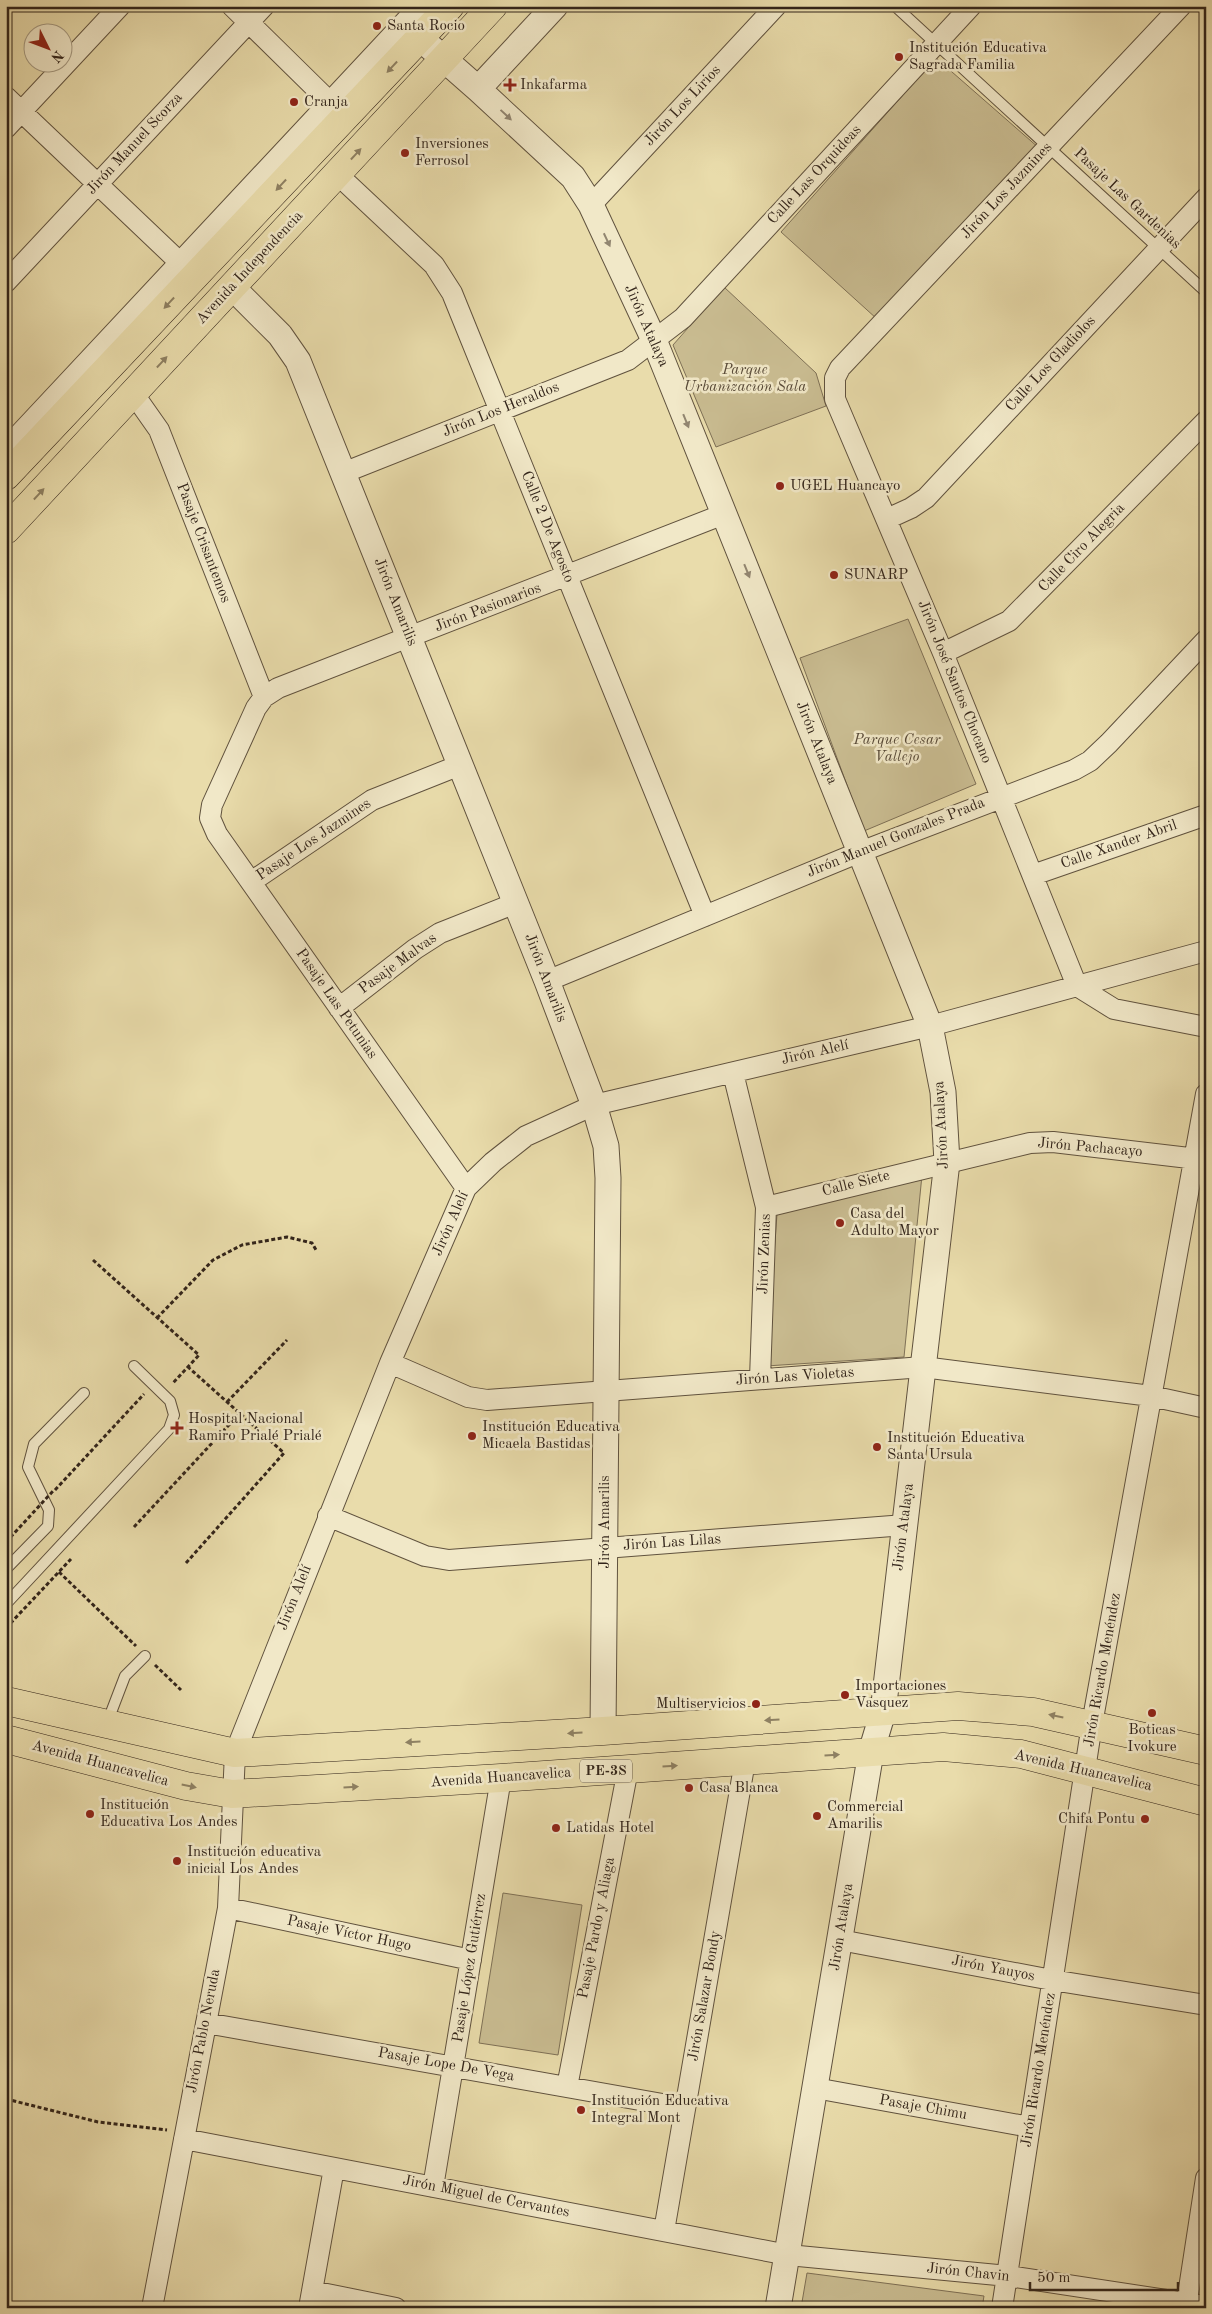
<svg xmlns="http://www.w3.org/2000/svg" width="1212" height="2314" viewBox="0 0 1212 2314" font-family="'Old Standard TT',serif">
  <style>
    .green { fill: #cabd92; stroke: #7e7056 }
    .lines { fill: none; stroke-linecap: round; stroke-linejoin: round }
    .service-casing { stroke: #60523e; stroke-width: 12 }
    .minor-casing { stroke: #60523e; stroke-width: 22 }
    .tertiary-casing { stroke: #60523e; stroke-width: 27 }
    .primary-casing { stroke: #32241a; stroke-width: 29 }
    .trunk-casing { stroke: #32241a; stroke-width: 29 }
    .path { stroke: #32241a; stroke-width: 3; stroke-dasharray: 4 2.5; stroke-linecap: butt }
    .service { stroke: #f1e8c8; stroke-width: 10 }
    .minor { stroke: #f1e8c8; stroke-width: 20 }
    .tertiary { stroke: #f1e8c8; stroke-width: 25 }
    .primary { stroke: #e9dcab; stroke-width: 28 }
    .trunk { stroke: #e9dcab; stroke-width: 28 }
    .path-bridge { stroke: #32241a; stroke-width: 3; stroke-dasharray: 4 2.5; stroke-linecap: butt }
    .oneway { fill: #8e8062 }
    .oneway2 { fill: #928671 }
    .poi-dot { fill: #8f2418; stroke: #f1e8c8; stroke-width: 2 }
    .labels { text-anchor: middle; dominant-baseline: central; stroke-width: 5; stroke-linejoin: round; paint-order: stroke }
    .shield { fill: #f1e8c8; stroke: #6b5f4e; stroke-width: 1 }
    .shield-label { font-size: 14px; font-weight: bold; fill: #32241a }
    .poi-label { font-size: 15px; fill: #32241a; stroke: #f1e8c8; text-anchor: start }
    .street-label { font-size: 15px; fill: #32241a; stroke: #f1e8c8 }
    .park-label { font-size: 15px; font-style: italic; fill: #584a38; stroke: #f1e8c8 }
  </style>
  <rect width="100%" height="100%" fill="#e9dcab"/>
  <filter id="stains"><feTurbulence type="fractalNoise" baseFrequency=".004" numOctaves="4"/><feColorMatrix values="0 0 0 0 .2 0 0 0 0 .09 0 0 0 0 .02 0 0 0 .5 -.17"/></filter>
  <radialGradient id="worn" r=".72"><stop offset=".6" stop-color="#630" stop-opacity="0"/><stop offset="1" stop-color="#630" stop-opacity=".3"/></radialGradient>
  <path class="green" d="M936,58l103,90 -162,171 -96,-87z
    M724,287l92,86 10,33 -110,41 -43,-102z
    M908,619l68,165 -112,47 -64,-173z
    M922,1175l-18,182 -138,9 11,-152z
    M503,1893l79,12 -24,150 -79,-12z
    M807,2273l177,23 -2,12h-181z"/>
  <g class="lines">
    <defs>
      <path id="service" d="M895,6l311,286
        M6,1569l42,-43 1,-16 -21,-43 6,-23 50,-51
        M6,1604l163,-175 5,-14 -4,-14 -36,-35
        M107,1723l18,-47 20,-20"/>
      <path id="minor" d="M232,6l110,108
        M6,97l185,176
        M6,128l114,-122
        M337,174l97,91 18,28 253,623
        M591,205l185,-199
        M6,282l258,-276
        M133,393l26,37 105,267
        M343,473l285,-113 55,-42 288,-312
        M887,519l24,-11 15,-10 280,-300
        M943,653l66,-32 197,-200
        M1033,875l173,-60
        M251,882l121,-82 88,-35
        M547,981l313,-129 214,-82 16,-9 19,-18 97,-103
        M1077,986l-134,-333 -108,-254v-21l5,-10 341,-362
        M1077,986l37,23 92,18
        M339,1008l76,-59 25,-16 76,-30
        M733,1073l33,134 -6,172
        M466,1188l-249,-354 -7,-16 2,-13 44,-97 8,-11 14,-9 446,-174
        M766,1207l264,-64 23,-1 153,18
        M390,1363l78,34 19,3 436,-33 228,29 55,12
        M328,1516l97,40 24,4 456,-35
        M228,1908l243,52
        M840,1940l212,40 154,25
        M206,2023l479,85
        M567,2087l61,-318
        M815,2088l215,39
        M184,2139l604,116 220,21 198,30
        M433,2187l68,-409
        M664,2231l81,-470
        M312,2291l84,17
        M152,2308l76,-400 7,-155 155,-390 76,-175 27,-26 33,-26 68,-31 336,-79 276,-75
        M309,2308l25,-140
        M1002,2308l90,-584 114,-630
        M1186,2308l20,-130"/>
      <path id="tertiary" d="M420,38l58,51 95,88 18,28 63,135 276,686 13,66 4,70 -64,550 -12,40 -93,556
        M478,89l77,-83
        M232,287l48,48 18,26 249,620 47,124 12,41 2,32 -5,553
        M6,452l417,-446"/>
      <path id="primary" d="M6,476l444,-470
        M6,530l487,-524"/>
      <path id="trunk" d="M6,1701l229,52 368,-22 355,-25 75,6 173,39
        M6,1739l180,47 46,8 269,-16 442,-31 78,7 185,48"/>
    </defs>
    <use href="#service" class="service-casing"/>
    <use href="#minor" class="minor-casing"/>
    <use href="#tertiary" class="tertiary-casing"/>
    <use href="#primary" class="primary-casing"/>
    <use href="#trunk" class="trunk-casing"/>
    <path class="path" d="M93,1260l106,95 -27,29
      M157,1318l56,-58 29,-15 45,-8 25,6 4,7
      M227,1402l60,-62
      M55,1490l89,-96
      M134,1527l106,-114
      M186,1563l98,-110 -96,-86
      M59,1572l77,74
      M6,1628l65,-69
      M155,1665l26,25
      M6,2099l92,23 69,8"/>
    <use href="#service" class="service"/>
    <use href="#minor" class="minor"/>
    <use href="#tertiary" class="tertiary"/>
    <use href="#primary" class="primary"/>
    <use href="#trunk" class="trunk"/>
    <path class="path-bridge" d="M6,1542l48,-52"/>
  </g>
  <defs><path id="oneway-solid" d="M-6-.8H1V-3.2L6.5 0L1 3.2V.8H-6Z" transform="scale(1.25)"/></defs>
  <g class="oneway">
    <use href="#oneway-solid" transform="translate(392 67) rotate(133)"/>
    <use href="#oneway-solid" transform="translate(356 154) rotate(-47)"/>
    <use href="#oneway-solid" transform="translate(281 185) rotate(133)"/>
    <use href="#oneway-solid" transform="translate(169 303) rotate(133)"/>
    <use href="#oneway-solid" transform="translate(162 362) rotate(-47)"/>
    <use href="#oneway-solid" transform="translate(39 494) rotate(-47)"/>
    <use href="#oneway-solid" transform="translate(1056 1716) rotate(-168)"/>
    <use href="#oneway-solid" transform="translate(772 1720) rotate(176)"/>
    <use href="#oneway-solid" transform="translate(575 1733) rotate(177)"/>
    <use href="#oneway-solid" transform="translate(413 1742) rotate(177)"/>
    <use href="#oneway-solid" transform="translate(832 1755) rotate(-4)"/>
    <use href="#oneway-solid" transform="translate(670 1766) rotate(-4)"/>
    <use href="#oneway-solid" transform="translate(189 1786) rotate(12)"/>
    <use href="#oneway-solid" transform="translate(351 1787) rotate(-3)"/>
  </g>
  <g class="oneway2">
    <use href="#oneway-solid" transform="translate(506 115) rotate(43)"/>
    <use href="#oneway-solid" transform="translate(607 240) rotate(65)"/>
    <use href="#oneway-solid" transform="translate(686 421) rotate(68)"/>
    <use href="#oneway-solid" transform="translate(747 571) rotate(68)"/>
  </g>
  <g class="poi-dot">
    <circle cx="377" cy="26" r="5"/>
    <circle cx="899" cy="57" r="5"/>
    <path d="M507.5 77.5h5v5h5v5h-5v5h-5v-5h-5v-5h5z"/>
    <circle cx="294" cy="102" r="5"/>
    <circle cx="405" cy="153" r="5"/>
    <circle cx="780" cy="486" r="5"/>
    <circle cx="834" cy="575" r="5"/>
    <circle cx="840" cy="1223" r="5"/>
    <path d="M174.5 1420.5h5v5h5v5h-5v5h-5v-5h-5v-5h5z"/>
    <circle cx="472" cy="1436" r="5"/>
    <circle cx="877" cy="1447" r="5"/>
    <circle cx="845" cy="1695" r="5"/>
    <circle cx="756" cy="1704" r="5"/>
    <circle cx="1152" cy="1713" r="5"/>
    <circle cx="689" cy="1788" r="5"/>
    <circle cx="90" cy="1814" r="5"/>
    <circle cx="817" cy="1816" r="5"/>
    <circle cx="1145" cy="1819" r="5"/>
    <circle cx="556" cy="1828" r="5"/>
    <circle cx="177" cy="1861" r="5"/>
    <circle cx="581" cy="2110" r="5"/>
  </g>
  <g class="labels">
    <rect class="shield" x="580" y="1759.5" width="52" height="23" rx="4"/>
    <g class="shield-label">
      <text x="606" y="1771">PE-3S</text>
    </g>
    <g class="poi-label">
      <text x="387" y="26">Santa Rocio</text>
      <text x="909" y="48">Institución Educativa<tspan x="909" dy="17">Sagrada Familia</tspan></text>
      <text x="520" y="85">Inkafarma</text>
      <text x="304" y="102">Cranja</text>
      <text x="415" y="144">Inversiones<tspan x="415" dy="17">Ferrosol</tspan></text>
      <text x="790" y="486">UGEL Huancayo</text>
      <text x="844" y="575">SUNARP</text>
      <text x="850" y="1214">Casa del<tspan x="850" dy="17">Adulto Mayor</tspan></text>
      <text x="188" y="1419">Hospital Nacional<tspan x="188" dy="17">Ramiro Prialé Prialé</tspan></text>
      <text x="482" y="1427">Institución Educativa<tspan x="482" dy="17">Micaela Bastidas</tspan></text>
      <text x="887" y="1438">Institución Educativa<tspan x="887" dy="17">Santa Ursula</tspan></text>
      <text x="855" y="1686">Importaciones<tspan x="855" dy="17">Vasquez</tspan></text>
      <text x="746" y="1704" text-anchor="end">Multiservicios</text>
      <text x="1152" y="1730" text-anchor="middle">Boticas<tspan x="1152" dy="17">Ivokure</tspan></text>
      <text x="699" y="1788">Casa Blanca</text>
      <text x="100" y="1805">Institución<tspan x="100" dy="17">Educativa Los Andes</tspan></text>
      <text x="827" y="1807">Commercial<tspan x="827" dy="17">Amarilis</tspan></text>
      <text x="1135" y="1819" text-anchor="end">Chifa Pontu</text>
      <text x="566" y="1828">Latidas Hotel</text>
      <text x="187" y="1852">Institución educativa<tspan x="187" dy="17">inicial Los Andes</tspan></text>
      <text x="591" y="2101">Institución Educativa<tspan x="591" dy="17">Integral Mont</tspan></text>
    </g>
    <g class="street-label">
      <text transform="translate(683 106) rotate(-47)">Jirón Los Lirios</text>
      <text transform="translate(135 144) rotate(-47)">Jirón Manuel Scorza</text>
      <text transform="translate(815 175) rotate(-47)">Calle Las Orquideas</text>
      <text transform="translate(1007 191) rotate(-47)">Jirón Los Jazmines</text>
      <text transform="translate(1127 199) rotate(43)">Pasaje Las Gardenias</text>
      <text transform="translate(250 268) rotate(-47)">Avenida Independencia</text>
      <text transform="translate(646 326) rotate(66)">Jirón Atalaya</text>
      <text transform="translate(1051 364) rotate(-47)">Calle Los Gladiolos</text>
      <text transform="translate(501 410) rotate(-22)">Jirón Los Heraldos</text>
      <text transform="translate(547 527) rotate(68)">Calle 2 De Agosto</text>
      <text transform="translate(203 543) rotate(69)">Pasaje Crisantemos</text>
      <text transform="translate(1082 548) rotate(-46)">Calle Ciro Alegria</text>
      <text transform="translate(395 602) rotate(68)">Jirón Amarilis</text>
      <text transform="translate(488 608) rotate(-21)">Jirón Pasionarios</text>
      <text transform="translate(954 682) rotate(68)">Jirón José Santos Chocano</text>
      <text transform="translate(816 743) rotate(68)">Jirón Atalaya</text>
      <text transform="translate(896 838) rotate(-22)">Jirón Manuel Gonzales Prada</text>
      <text transform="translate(314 840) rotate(-34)">Pasaje Los Jazmines</text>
      <text transform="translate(1119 845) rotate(-19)">Calle Xander Abril</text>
      <text transform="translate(398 964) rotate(-36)">Pasaje Malvas</text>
      <text transform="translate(545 978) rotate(69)">Jirón Amarilis</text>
      <text transform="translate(336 1004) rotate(55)">Pasaje Las Petunias</text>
      <text transform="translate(815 1053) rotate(-13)">Jirón Alelí</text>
      <text transform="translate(942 1125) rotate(-93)">Jirón Atalaya</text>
      <text transform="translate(1090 1148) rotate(5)">Jirón Pachacayo</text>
      <text transform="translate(856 1184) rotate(-14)">Calle Siete</text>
      <text transform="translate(451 1224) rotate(-66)">Jirón Alelí</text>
      <text transform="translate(765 1254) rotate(-88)">Jirón Zenias</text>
      <text transform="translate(795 1377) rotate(-4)">Jirón Las Violetas</text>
      <text transform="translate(605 1522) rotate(-90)">Jirón Amarilis</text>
      <text transform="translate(904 1527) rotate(-83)">Jirón Atalaya</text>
      <text transform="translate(672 1543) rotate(-4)">Jirón Las Lilas</text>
      <text transform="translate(295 1598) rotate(-68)">Jirón Alelí</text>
      <text transform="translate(1103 1670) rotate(-80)">Jirón Ricardo Menéndez</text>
      <text transform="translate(100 1764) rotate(15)">Avenida Huancavelica</text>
      <text transform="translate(1083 1771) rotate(13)">Avenida Huancavelica</text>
      <text transform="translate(501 1778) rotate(-4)">Avenida Huancavelica</text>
      <text transform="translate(842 1927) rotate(-81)">Jirón Atalaya</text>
      <text transform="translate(597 1928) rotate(-79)">Pasaje Pardo y Aliaga</text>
      <text transform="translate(349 1934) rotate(12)">Pasaje Víctor Hugo</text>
      <text transform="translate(470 1968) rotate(-81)">Pasaje López Gutiérrez</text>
      <text transform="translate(993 1969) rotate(11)">Jirón Yauyos</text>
      <text transform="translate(705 1996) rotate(-80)">Jirón Salazar Bondy</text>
      <text transform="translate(204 2031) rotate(-79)">Jirón Pablo Neruda</text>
      <text transform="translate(446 2065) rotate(10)">Pasaje Lope De Vega</text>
      <text transform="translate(1039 2070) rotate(-81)">Jirón Ricardo Menéndez</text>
      <text transform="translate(923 2108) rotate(10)">Pasaje Chimu</text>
      <text transform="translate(486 2197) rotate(11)">Jirón Miguel de Cervantes</text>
      <text transform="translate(968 2273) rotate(6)">Jirón Chavin</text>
    </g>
    <g class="park-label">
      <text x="745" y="370">Parque<tspan x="745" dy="17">Urbanización Sala</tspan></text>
      <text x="897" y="740">Parque Cesar<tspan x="897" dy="17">Vallejo</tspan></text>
    </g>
  </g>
  <rect width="1212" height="2314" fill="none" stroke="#e9dcab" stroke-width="25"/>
  <rect x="8" y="8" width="1197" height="2299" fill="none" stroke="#32241a" stroke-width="2.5"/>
  <rect x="12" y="12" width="1187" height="2289" fill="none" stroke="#32241a"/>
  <g transform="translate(48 48) rotate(132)"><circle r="24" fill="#f1e8c8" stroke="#a59a82"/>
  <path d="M0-4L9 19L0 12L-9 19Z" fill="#8f2418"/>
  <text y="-8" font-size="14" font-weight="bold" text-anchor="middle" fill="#32241a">N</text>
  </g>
  <path d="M1030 2282v8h148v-8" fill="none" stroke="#32241a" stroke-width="2.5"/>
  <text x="1037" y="2282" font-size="15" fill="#32241a" stroke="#f1e8c8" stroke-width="4" paint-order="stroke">50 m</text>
  <rect width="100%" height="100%" filter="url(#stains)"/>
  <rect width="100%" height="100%" fill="url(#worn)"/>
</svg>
